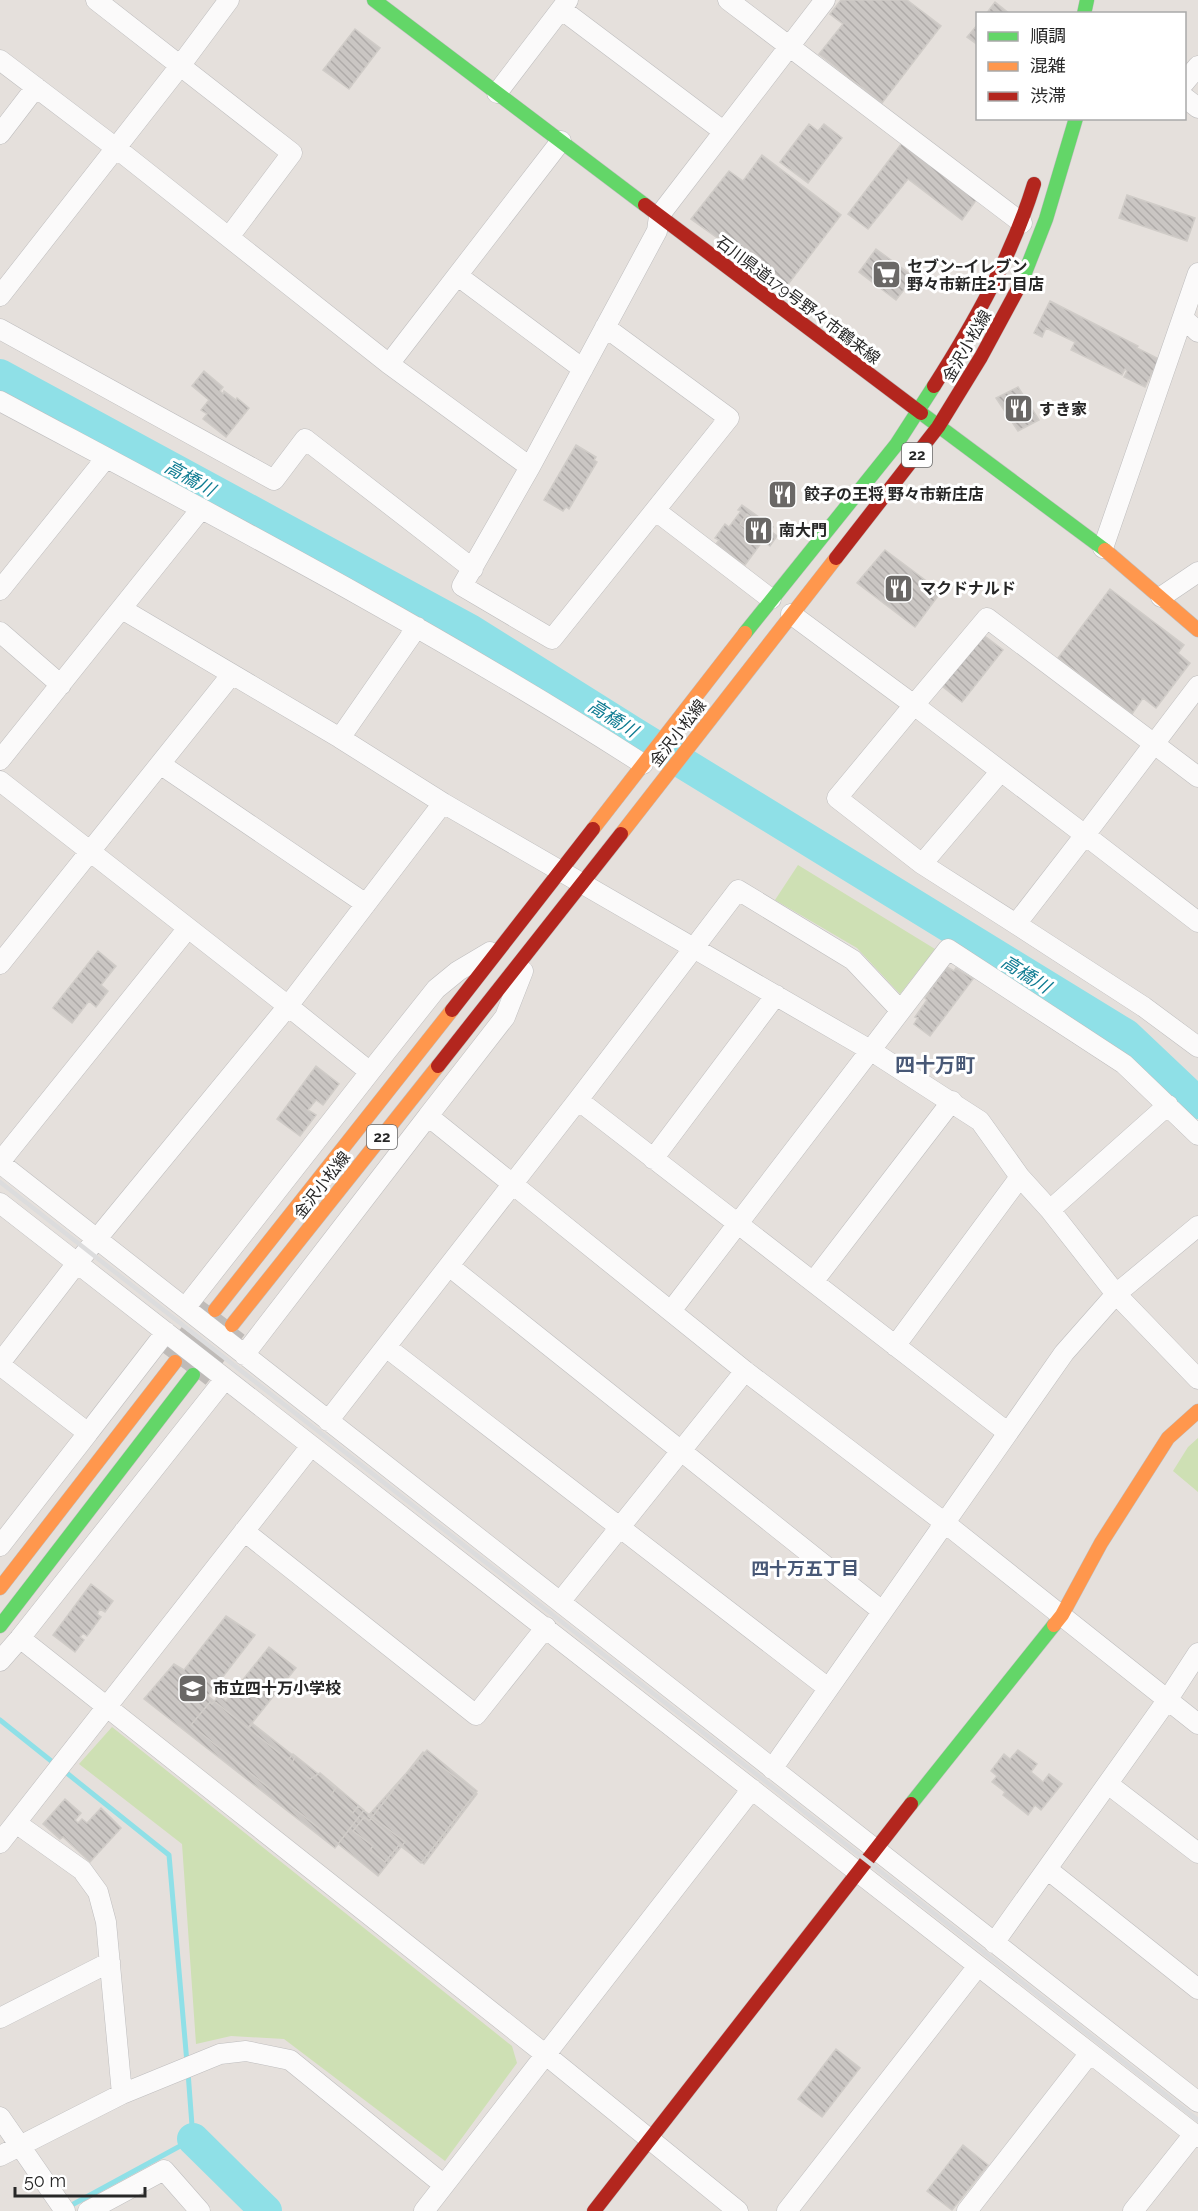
<svg xmlns="http://www.w3.org/2000/svg" width="1198" height="2211" viewBox="0 0 1198 2211" font-family="Raleway,'Noto Sans JP',sans-serif">
  <style>
    .park { fill: #cee0b4 }
    .lines { fill: none; stroke-linecap: round; stroke-linejoin: round }
    .stream { stroke: #8fe0e7; stroke-width: 5 }
    .river { stroke: #8fe0e7; stroke-width: 32 }
    .building { fill: url(#building-back-hatch); stroke: #d0ccc8; stroke-width: 1.5 }
    .primary-tunnel { stroke: #bfbbb8; stroke-width: 32; stroke-dasharray: 32 16; stroke-linecap: butt }
    .street-casing { stroke: #bebdbe; stroke-width: 21 }
    .fast-casing { stroke: #bebdbe; stroke-width: 15 }
    .slow-casing { stroke: #bebdbe; stroke-width: 15 }
    .jam-casing { stroke: #bebdbe; stroke-width: 15 }
    .street { stroke: #fbfafa; stroke-width: 20 }
    .fast { stroke: #63d668; stroke-width: 14 }
    .slow { stroke: #ff974d; stroke-width: 14 }
    .jam { stroke: #b3261e; stroke-width: 14 }
    .rail { stroke: #dcdcdd; stroke-width: 4.5 }
    .labels { text-anchor: middle; dominant-baseline: central; stroke-width: 6; stroke-linejoin: round; paint-order: stroke }
    .shield { fill: #fff; stroke: #686868; stroke-width: 1.5 }
    .shield-label { font-size: 15px; font-weight: bold; fill: #272727 }
    .poi-label { font-size: 16px; font-weight: bold; fill: #272727; stroke: #fff; text-anchor: start }
    .street-label { font-size: 16px; fill: #272727; stroke: #fff }
    .water-label { font-size: 18px; font-style: italic; fill: #0f7c92; stroke: #fff }
    .neighbourhood-label { font-size: 18px; font-weight: bold; fill: #485876; stroke: #fff }
    .quarter-label { font-size: 20px; font-weight: bold; fill: #485876; stroke: #fff }
  </style>
  <defs>
    <pattern id="building-back-hatch" width="6" height="6" patternUnits="userSpaceOnUse" patternTransform="scale(1.5)"><rect width="6" height="6" fill="#cac6c3"/><path d="M-1 5l2 2M0 0l6 6M5-1l2 2" fill="none" stroke="#aeaaa8"/></pattern>
  </defs>
  <rect width="100%" height="100%" fill="#e5e0dc"/>
  <path class="park" d="M798,865l137,84 -35,45 -43,-46 -82,-48z
    M1198,1438v54l-25,-21 15,-24z
    M112,1727l400,319 5,17 -72,98 -161,-122 -53,-3 -35,8 -14,-200 -103,-80z"/>
  <g class="lines">
    <path class="stream" d="M0,1720l55,44
      M63,1770l106,85 18,208
      M68,2207l125,-68 -5,-67"/>
    <path class="river" d="M0,375l470,255 164,103 492,302 72,68
      M193,2139l73,72"/>
  </g>
  <path class="building" d="M841,0h66l34,26 -59,77 -63,-49 24,-30 -13,-10z
    M995,2l15,12h-24z
    M978,24v21l-11,-8z
    M355,29l25,19 -31,41 -26,-19z
    M809,124l9,7 6,-7 18,14 -34,45 -28,-21z
    M902,143l75,56 -15,21 -54,-41 -40,50 -20,-15z
    M762,155l79,60 -55,72 -95,-68 38,-48 14,10z
    M1127,195l68,23 -8,23 -68,-23z
    M876,249l38,28 -18,23 -37,-28z
    M1050,301l88,45 -1,2 22,11 -14,28 -21,-10 3,-6 -2,-2 -3,6 -51,-25 4,-8 -29,-14 -4,9 -8,-4z
    M204,371l19,16 -3,4 3,3 1,-3 12,9 1,-2 12,10 -23,29 -23,-18 4,-5 -6,-4 8,-10 -17,-14z
    M1018,387l21,33 -21,11 -22,-33z
    M576,445l20,12 -2,3 3,2 -28,47 -3,-2 -3,4 -19,-11z
    M742,505l31,22 -28,38 -29,-21 3,-4 -4,-2 10,-14 4,3 12,-16 -3,-1z
    M747,514l30,22 -7,10 -30,-22z
    M885,550l56,42 -26,35 -58,-44z
    M1110,589l74,56 -6,8 12,10 -34,45 -13,-10 -11,16 -74,-56z
    M982,634l21,16 -41,52 -20,-16z
    M98,951l18,15 -15,19 7,6 -12,16 -7,-6 -17,22 -19,-15z
    M947,967l7,4 2,-3 17,11 -43,57 -16,-12 4,-6 -3,-1 12,-17 -2,-2z
    M316,1066l23,18 -16,21 -7,-5 -8,10 8,5 -16,21 -23,-17z
    M91,1584l22,17 -8,11 -5,-3 -3,5 4,3 -14,19 -4,-3 -3,4 4,3 -9,12 -22,-17z
    M226,1616l29,19 -47,61 40,32 5,-4 42,33 -3,6 18,16 10,-6 44,37 -29,38 -191,-149 30,-35 10,6z
    M269,1647l27,21 -48,60 40,32 5,-6 43,34 -5,7 22,18 5,-7 47,36 -27,34 -187,-151 19,-23 2,2 7,-9 7,6z
    M427,1750l50,41 -56,72 -53,-47z
    M1018,1750l19,14 -6,8 12,10 6,-8 13,10 -21,26 -6,-5 -7,10 -25,-20 2,-3 -13,-10 5,-6 -6,-5 13,-17 6,5z
    M423,1752l54,42 -53,70 -25,-19 -14,17 -15,-12 3,-4 -20,-15 11,-14 5,4z
    M65,1799l16,14 -6,7 3,3 4,-4 5,4 14,-15 20,20 -31,34 -27,-25 -3,2 -17,-15z
    M836,2049l24,19 -38,49 -24,-18z
    M963,2145l25,20 -36,45 -25,-19z"/>
  <g class="lines">
    <path class="primary-tunnel" d="M175,1362l40,-52
      M193,1375l39,-50"/>
    <defs>
      <path id="street" d="M96,0l196,153 -63,84
        M728,0l294,223
        M561,9l162,122
        M0,60l116,88 273,216 141,103
        M1184,83l14,-17
        M497,93l71,-93
        M1184,97l14,11
        M0,134l36,-47
        M458,276l125,93
        M0,296l180,-230 49,-66
        M1183,318l15,14
        M605,327l124,91 -177,221 -90,-53 68,-119 127,-236 2,-15 166,-216
        M0,329l274,151 31,-41 168,130
        M389,364l172,-223
        M0,401c217,116 436,230 643,363
        M656,511l115,88
        M1103,548l95,-275
        M0,590l106,-132
        M1161,597l37,-25
        M122,609l218,129
        M791,614l123,91 -77,93 85,66 94,60 69,-89 113,87
        M417,627l-77,111 103,65 -155,203 82,66 66,-83 22,-18 32,-19
        M0,632l61,53
        M1198,686l-113,149 -171,-130 73,-87 211,159
        M0,760l201,-251
        M160,764l206,140
        M0,781l288,225 -211,257 1013,790 -123,158
        M443,803l427,247 110,71 40,56 30,33 66,84 82,85
        M922,864l79,-93
        M1016,924l128,83 54,40
        M0,964l232,-290
        M578,1100l429,332
        M428,1116l77,-99 18,-46
        M653,1159l123,-164
        M0,1162l188,-234
        M0,1163l1198,939
        M0,1203l77,60 -77,100
        M1050,1210l118,-105
        M449,1266l433,345
        M813,1282l139,-181
        M185,1308l185,-236
        M671,1311l277,-362 176,115 74,71
        M895,1346l125,-169
        M386,1347l442,341
        M244,1355l184,-239 317,255 200,152 253,201
        M0,1365l88,68 78,-101
        M328,1421l250,-321 160,-210 115,70 47,50
        M244,1531l232,184 70,-88
        M0,1546l88,-113
        M560,1602l185,-231
        M20,1638l205,-259
        M0,1661l20,-23 526,417 192,156
        M772,1769l292,-416 52,-59 82,-68
        M1108,1784l90,69
        M16,1823l66,47 16,22 8,30 16,172
        M0,1843l311,-397
        M1047,1869l151,120
        M994,1943l174,-244 30,-46
        M0,2018l110,-56
        M1090,2053l108,84
        M0,2117l65,94
        M0,2156l122,-62 98,-40 26,-3 44,9 154,125
        M88,2211l76,-41 36,41
        M424,2211l328,-422
        M787,2211l191,-245
        M1133,2211l61,-77"/>
      <path id="fast" d="M374,0l271,205
        M1084,14l3,-14
        M1021,283l25,-64 30,-101
        M921,413l184,137
        M745,633l151,-188 38,-59
        M0,1626l193,-251
        M911,1804l143,-179"/>
      <path id="slow" d="M1105,550l93,80
        M593,829l152,-196
        M621,834l215,-276
        M215,1310l237,-300
        M232,1325l206,-259
        M0,1588l175,-226
        M1054,1625l8,-10 39,-72 67,-105 30,-27"/>
      <path id="jam" d="M645,205l276,208
        M934,386c40,-63 78,-130 100,-202
        M836,558l102,-131 43,-70 40,-74
        M452,1010l141,-181
        M438,1066l183,-232
        M594,2211l317,-407"/>
    </defs>
    <use href="#street" class="street-casing"/>
    <use href="#fast" class="fast-casing"/>
    <use href="#slow" class="slow-casing"/>
    <use href="#jam" class="jam-casing"/>
    <use href="#street" class="street"/>
    <use href="#fast" class="fast"/>
    <use href="#slow" class="slow"/>
    <use href="#jam" class="jam"/>
    <path class="rail" d="M0,1182l1198,938"/>
  </g>
  <defs>
    <symbol id="supermarket-square" viewBox="-11 -11 22 22"><rect x="-9" y="-9" width="18" height="18" rx="4" fill="#6a6866" stroke="#fff"/><path d="M-6-5.5h2.5l.6 2H6L4.5 2H-2.5L-4.4-4H-6ZM-1.5 3.2a1.3 1.3 0 1 0 .1 0ZM3 3.2a1.3 1.3 0 1 0 .1 0Z" fill="#fff"/></symbol>
    <symbol id="restaurant-square" viewBox="-11 -11 22 22"><rect x="-9" y="-9" width="18" height="18" rx="4" fill="#6a6866" stroke="#fff"/><path d="M-5-6h1v4h1v-4h1v4h1v-4h1v5L-1.5 .5V6h-2V.5L-5-1ZM5-6V6H3V1.5H1.5Q1.5-4 5-6Z" fill="#fff"/></symbol>
    <symbol id="school-square" viewBox="-11 -11 22 22"><rect x="-9" y="-9" width="18" height="18" rx="4" fill="#6a6866" stroke="#fff"/><path d="M0-5L7-2L0 1L-7-2ZM-4 1L0 2.5L4 1V4Q0 6-4 4Z" fill="#fff"/></symbol>
  </defs>
  <g fill-rule="evenodd">
    <use href="#supermarket-square" x="870" y="258" width="33" height="33"/>
    <use href="#restaurant-square" x="1002" y="392" width="33" height="33"/>
    <use href="#restaurant-square" x="766" y="478" width="33" height="33"/>
    <use href="#restaurant-square" x="742" y="514" width="33" height="33"/>
    <use href="#restaurant-square" x="882" y="572" width="33" height="33"/>
    <use href="#school-square" x="176" y="1672" width="33" height="33"/>
  </g>
  <g class="labels">
    <g class="shield">
      <rect x="902" y="443" width="30" height="24" rx="4.5"/>
      <rect x="367" y="1125" width="30" height="24" rx="4.5"/>
    </g>
    <g class="shield-label">
      <text x="917" y="455">22</text>
      <text x="382" y="1137">22</text>
    </g>
    <g class="poi-label">
      <text x="907" y="266">セブン−イレブン<tspan x="907" dy="18">野々市新庄2丁目店</tspan></text>
      <text x="1039" y="409">すき家</text>
      <text x="804" y="494">餃子の王将 野々市新庄店</text>
      <text x="779" y="530">南大門</text>
      <text x="920" y="588">マクドナルド</text>
      <text x="213" y="1688">市立四十万小学校</text>
    </g>
    <g class="street-label">
      <text transform="translate(798 300) rotate(37)">石川県道179号野々市鶴来線</text>
      <text transform="translate(967 346) rotate(-60)">金沢小松線</text>
      <text transform="translate(678 733) rotate(-52)">金沢小松線</text>
      <text transform="translate(322 1185) rotate(-52)">金沢小松線</text>
    </g>
    <g class="water-label">
      <text transform="translate(190 478) rotate(29)">高橋川</text>
      <text transform="translate(613 718) rotate(32)">高橋川</text>
      <text transform="translate(1026 974) rotate(32)">高橋川</text>
    </g>
    <g class="neighbourhood-label">
      <text x="805" y="1568">四十万五丁目</text>
    </g>
    <g class="quarter-label">
      <text x="935" y="1065">四十万町</text>
    </g>
  </g>
  <rect x="976" y="12" width="210" height="108" fill="#ffffff" stroke="#a9a9a9" stroke-width="1.5"/>
  <rect x="988" y="32" width="30" height="9" fill="#63d668" stroke="#a9a9a9" stroke-width="1.5"/>
  <text x="1030" y="42" font-size="18" fill="#272727">順調</text>
  <rect x="988" y="62" width="30" height="9" fill="#ff974d" stroke="#a9a9a9" stroke-width="1.5"/>
  <text x="1030" y="72" font-size="18" fill="#272727">混雑</text>
  <rect x="988" y="92" width="30" height="9" fill="#b3261e" stroke="#a9a9a9" stroke-width="1.5"/>
  <text x="1030" y="102" font-size="18" fill="#272727">渋滞</text>
  <path d="M15 2187v9h130v-9" fill="none" stroke="#272727" stroke-width="3"/>
  <text x="24" y="2187" font-size="18" fill="#272727" stroke="#ffffff" stroke-width="4.5" paint-order="stroke">50 m</text>
</svg>
